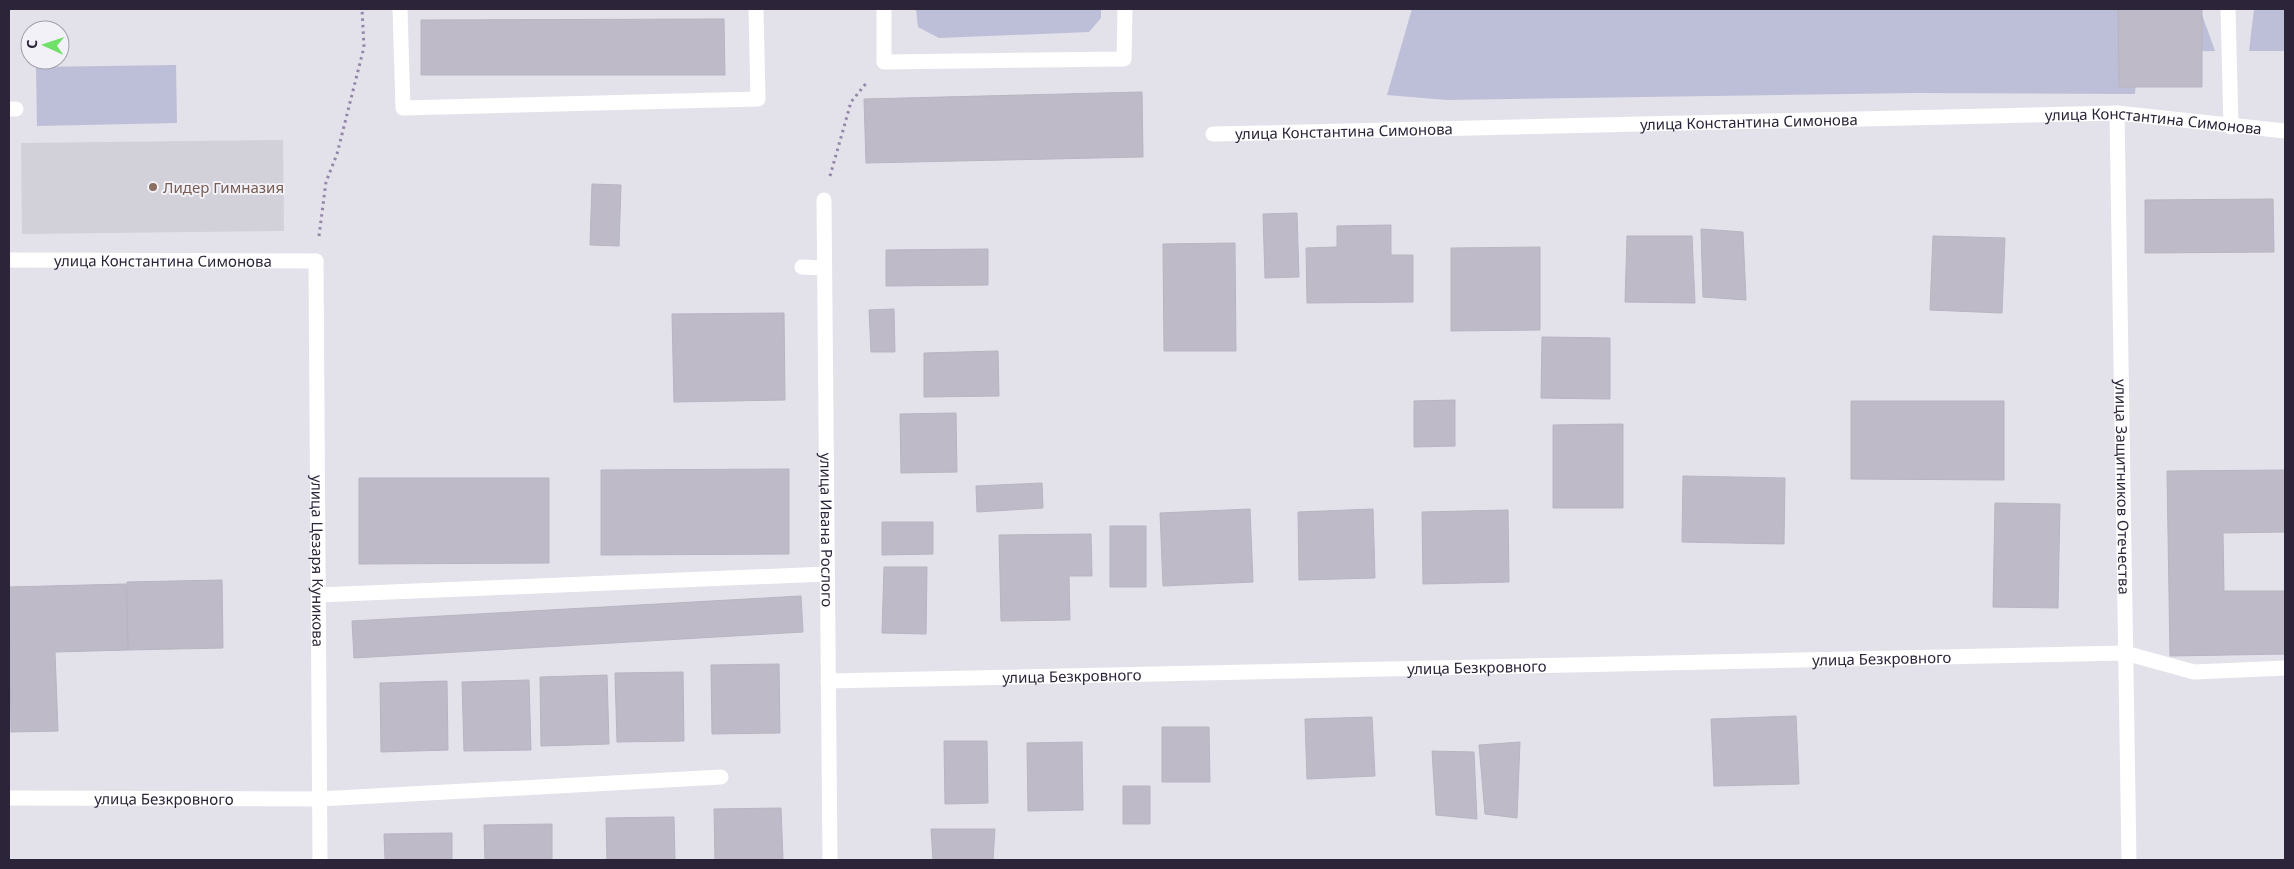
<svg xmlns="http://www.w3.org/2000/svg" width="2294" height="869" viewBox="0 0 2294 869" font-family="'Noto Sans',sans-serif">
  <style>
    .built { fill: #d2d0d9 }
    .green { fill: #bdbed8 }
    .building { fill: #bebac7; stroke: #b8b5c2 }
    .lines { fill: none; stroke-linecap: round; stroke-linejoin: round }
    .path { stroke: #9386a9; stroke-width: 3; stroke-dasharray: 2.5 4; stroke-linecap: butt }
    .lane { stroke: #fff; stroke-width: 15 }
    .street { stroke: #fff; stroke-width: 15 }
    .education-dot { fill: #8d6e63; stroke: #f2f1f7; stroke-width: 2 }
    .labels { text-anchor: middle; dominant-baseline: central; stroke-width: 4; stroke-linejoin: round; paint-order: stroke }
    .street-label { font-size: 15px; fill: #2c2438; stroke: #f2f1f7 }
    .education-label { font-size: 15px; fill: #785e54; stroke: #f2f1f7; text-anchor: start }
  </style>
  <rect width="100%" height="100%" fill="#e3e1ea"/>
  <path class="built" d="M283,140l1,91 -262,3 -1,-91z"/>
  <path class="green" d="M916,9h185v9l-12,14 -150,6 -21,-11z
    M1412,9h788l15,42 -77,1 -3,42 -220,-1 -468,7 -60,-5z
    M2254,9h31v42h-36z
    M176,65l1,58 -140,3 -1,-59z"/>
  <path class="building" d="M2118,9h84v78h-83z
    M724,19l1,56h-304v-55z
    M1142,92l1,65 -277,6 -2,-64z
    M592,184l29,1 -2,61 -29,-1z
    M2273,199l1,53 -129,1v-53z
    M1297,213l2,64 -34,1 -2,-64z
    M1391,225v30h22v47l-106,1 -1,-55 31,-1v-21z
    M1701,229l42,3 3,68 -43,-3z
    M1627,236h65l3,67 -70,-1z
    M1933,236l72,2 -3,75 -72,-3z
    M1235,243l1,108h-72l-1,-107z
    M1540,247v83l-89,1v-83z
    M988,249v36l-102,1v-36z
    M894,309l1,43h-24l-2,-42z
    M784,313l1,87 -111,2 -2,-88z
    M1542,337l68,1v61l-69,-1z
    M998,351l1,45 -75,1v-44z
    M1455,400v46l-41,1v-46z
    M1851,401h153v79l-153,-1z
    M956,413l1,59 -56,1 -1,-59z
    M1623,424v84h-70v-83z
    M789,469v85l-188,1v-85z
    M2285,470v62l-62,1 1,58h61v63l-115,2 -3,-185z
    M1683,476l102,2 -1,66 -102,-2z
    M359,478h190v85l-190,1z
    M1042,483l1,25 -66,4 -1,-26z
    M1995,503l65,1 -2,104 -65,-1z
    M1250,509l3,73 -90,4 -3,-73z
    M1373,509l2,69 -76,2 -1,-68z
    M1508,510l1,72 -86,2 -1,-72z
    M882,522h51v32l-51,1z
    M1110,526h36v61h-36z
    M1091,534l1,42h-23l1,44 -69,1 -2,-86z
    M884,567h43l-1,67 -44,-1z
    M222,580l1,68 -95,2 -1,-68z
    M126,584l2,66 -73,2 3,79 -47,1 -2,-145z
    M801,596l2,36 -449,26 -2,-37z
    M779,664l1,69 -68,1 -1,-69z
    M683,672l1,69 -67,1 -2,-69z
    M607,675l2,69 -68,2 -1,-69z
    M529,680l2,70 -67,1 -2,-69z
    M447,681l1,69 -67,2 -1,-69z
    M1796,716l3,68 -85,2 -3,-67z
    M1372,717l3,59 -68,3 -2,-60z
    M1162,727h47l1,55h-48z
    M944,741h43l1,62 -43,1z
    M1082,742l1,68 -55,1 -1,-68z
    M1520,742l-3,76 -32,-4 -6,-69z
    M1432,751l42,1 3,67 -41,-4z
    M1123,786h27v38h-27z
    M781,808l2,52h-68l-1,-51z
    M674,817l1,43h-68l-1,-42z
    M552,824v36h-67l-1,-35z
    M931,829h64l-2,31h-60z
    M452,833v27h-67l-1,-26z"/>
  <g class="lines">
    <path class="path" d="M830,176l21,-74 17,-21
      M319,236l7,-54 11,-28 27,-107 -2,-38"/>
    <g class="lane">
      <path d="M884,9v53l240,-3 1,-50"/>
      <path id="s1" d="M9,260l307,1"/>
      <path d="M802,267l22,1"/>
      <path d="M318,595l509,-21"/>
      <path d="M2125,653l69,19 91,-4"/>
    </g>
    <g class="street">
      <path d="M400,9l3,99 355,-9 -2,-90"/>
      <path d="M2228,9l3,118"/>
      <path d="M9,109h7"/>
      <path id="s2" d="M2117,113l12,747"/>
      <path id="s3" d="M1213,134l904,-21 168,18"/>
      <path id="s4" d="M824,200l6,660"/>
      <path id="s5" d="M316,261l4,599"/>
      <path id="s6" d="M828,681l1297,-28"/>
      <path id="s7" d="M9,798l310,1 402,-22"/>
    </g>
  </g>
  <circle class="education-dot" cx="153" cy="187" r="5"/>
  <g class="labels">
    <g class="street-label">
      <text stroke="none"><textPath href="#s3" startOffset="536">улица Константина Симонова</textPath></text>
      <text stroke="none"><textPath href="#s3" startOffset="941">улица Константина Симонова</textPath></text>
      <text stroke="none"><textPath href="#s3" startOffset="131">улица Константина Симонова</textPath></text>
      <text stroke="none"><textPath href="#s1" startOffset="154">улица Константина Симонова</textPath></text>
      <text stroke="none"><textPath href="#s2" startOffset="374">улица Защитников Отечества</textPath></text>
      <text stroke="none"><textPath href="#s4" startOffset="330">улица Ивана Рослого</textPath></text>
      <text stroke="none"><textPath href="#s5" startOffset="300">улица Цезаря Куникова</textPath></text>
      <text stroke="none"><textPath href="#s6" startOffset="1054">улица Безкровного</textPath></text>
      <text stroke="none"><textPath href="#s6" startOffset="649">улица Безкровного</textPath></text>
      <text stroke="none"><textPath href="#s6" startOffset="244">улица Безкровного</textPath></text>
      <text stroke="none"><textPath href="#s7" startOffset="155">улица Безкровного</textPath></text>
    </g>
    <g class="education-label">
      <text x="163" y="187">Лидер Гимназия</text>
    </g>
  </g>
  <rect width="2294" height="869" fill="none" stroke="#2c2438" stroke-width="20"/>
  <g transform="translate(45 45) rotate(273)"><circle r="24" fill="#f2f1f7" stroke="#a39fab"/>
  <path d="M0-4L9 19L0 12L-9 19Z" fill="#70e069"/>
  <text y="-8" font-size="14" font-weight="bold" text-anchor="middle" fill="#2c2438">С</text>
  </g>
</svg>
